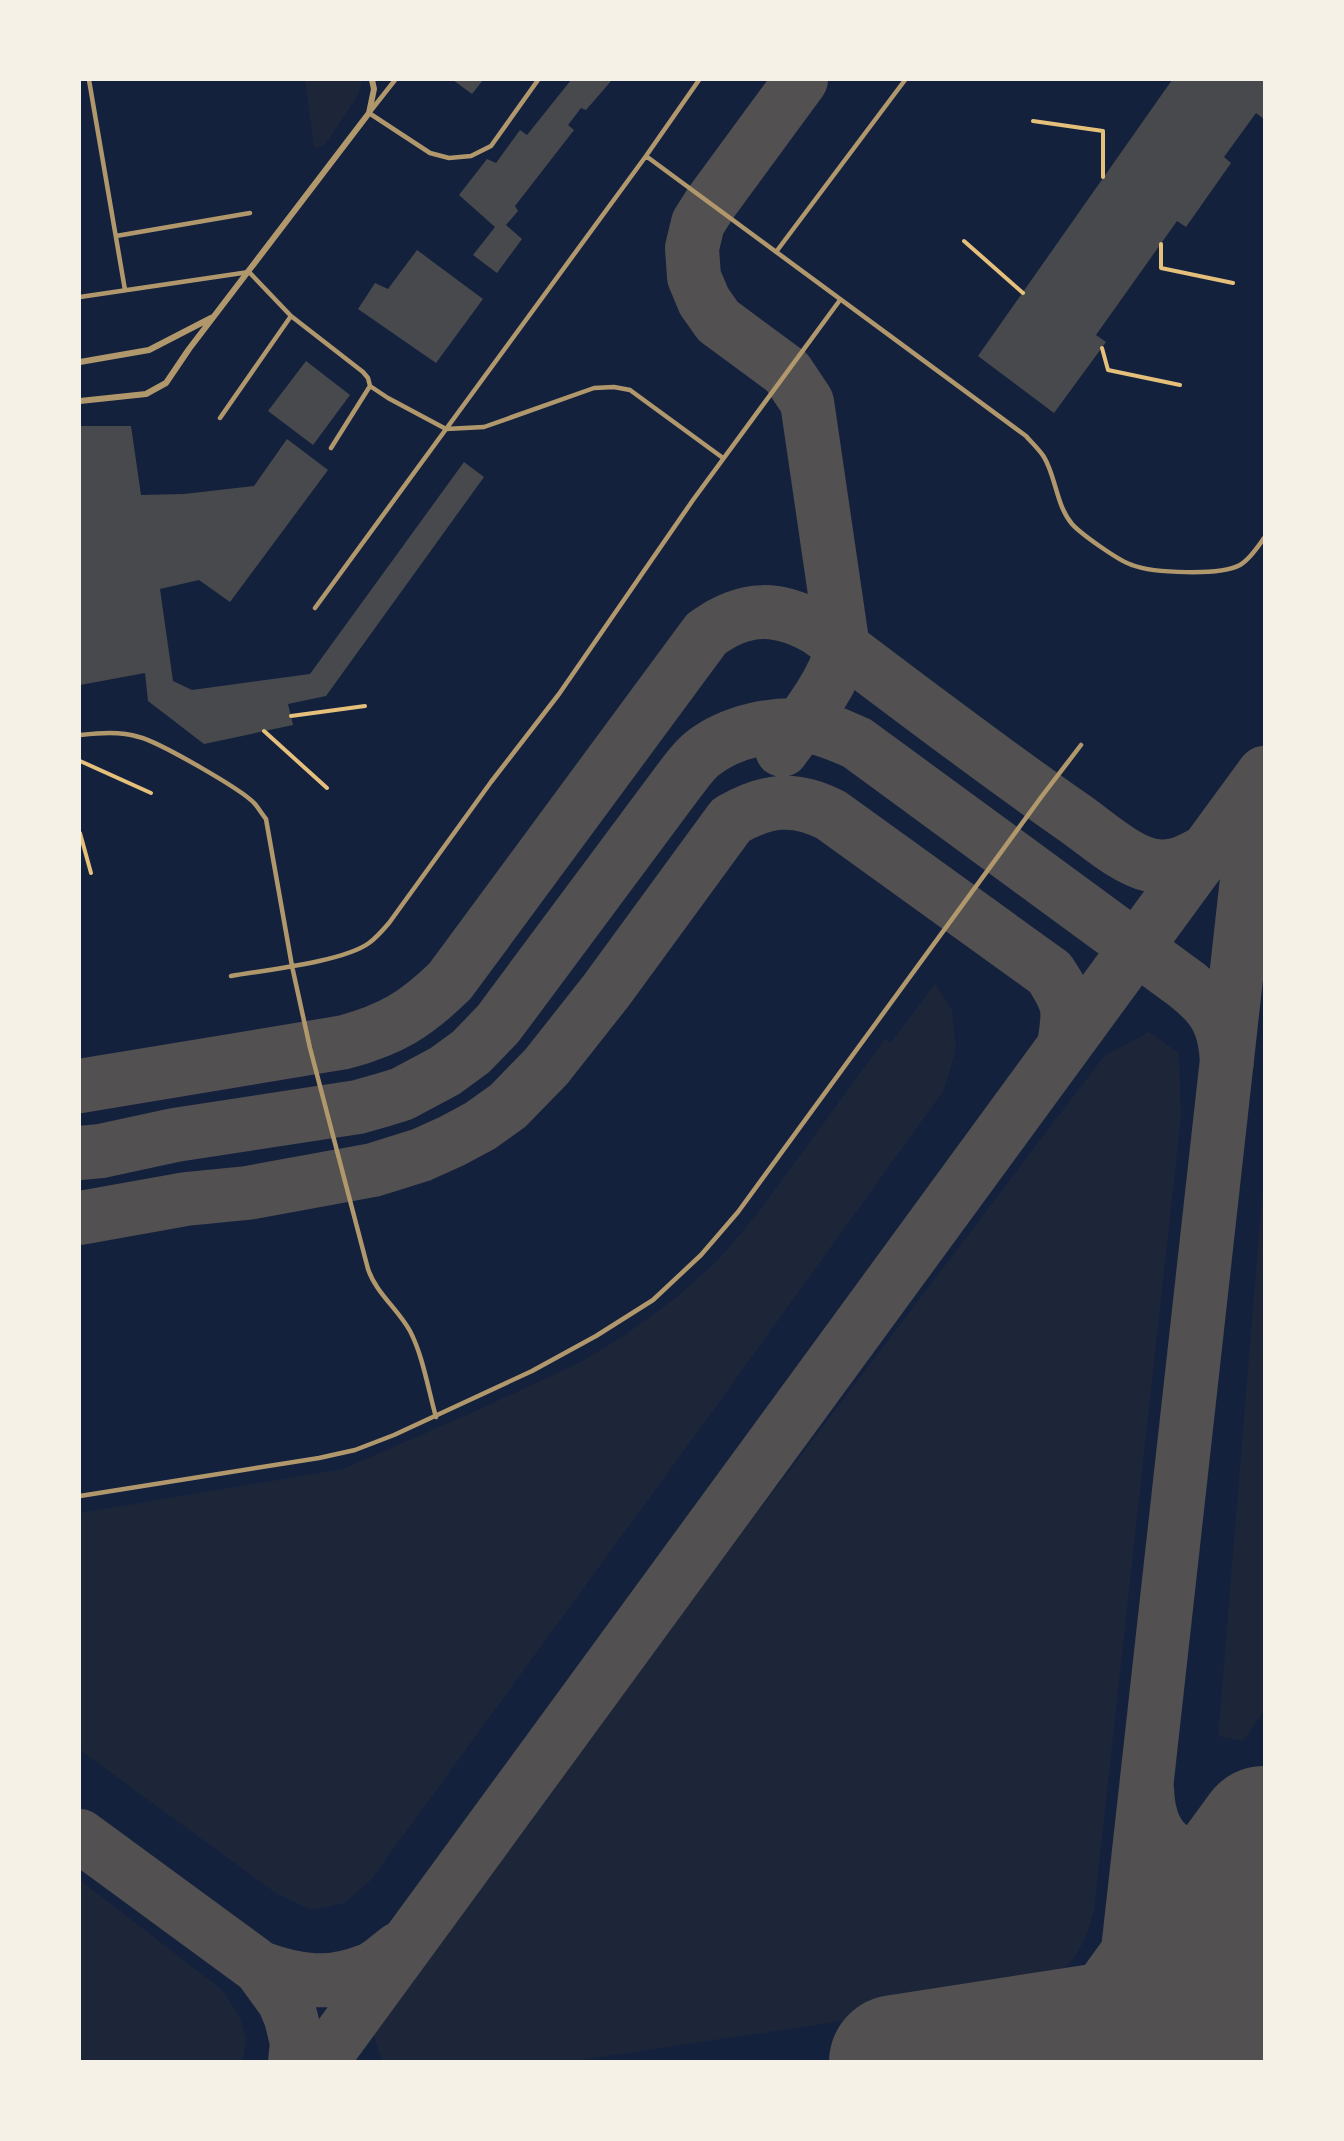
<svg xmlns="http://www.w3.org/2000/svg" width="1344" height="2141" viewBox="0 0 1344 2141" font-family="'Exo 2',sans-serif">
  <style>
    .green { fill: #1d2539 }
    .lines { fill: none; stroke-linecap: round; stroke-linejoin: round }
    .taxiway { stroke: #525050; stroke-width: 54 }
    .runway { stroke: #525050; stroke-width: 134 }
    .building { fill: #48494c }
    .path { stroke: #e5c07b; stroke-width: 4 }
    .service { stroke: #b1986c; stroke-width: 4.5 }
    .minor { stroke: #b1986c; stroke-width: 6 }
  </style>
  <rect width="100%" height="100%" fill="#14213d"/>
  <path class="green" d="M305,80h58l-6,17 -33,49 -10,2z
    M935,984l17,26 4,39 -12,41 -232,322 -342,469 -26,22 -33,7 -34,-16 -197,-144v-237l263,-44 126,-55 112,-52 44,-27 52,-38 40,-36 41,-48 127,-174 6,4z
    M1149,1032l30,21 2,64 -87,793c-7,30 -20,57 -48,72 -13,7 -30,10 -45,15l-426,64h-193l-9,-27 31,-56 700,-922z
    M1264,1173v538l-21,30 -25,-5z
    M80,1880l141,109 18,26 7,24 -3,22h-163z"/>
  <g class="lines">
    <path class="taxiway" d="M782,750c24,-33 49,-63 61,-102l-36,-246 -20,-30 -69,-51 -14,-20 -10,-24 -2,-29 6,-25 12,-19 91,-124
      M80,1086l265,-44c47,-13 70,-27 105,-61l256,-347c39,-29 73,-28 114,-4 83,63 167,127 253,187 22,15 51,42 77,48 23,5 40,-4 60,-16
      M80,1153l21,-2 74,-16 183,-28 28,-8 16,-5 43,-23 26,-19 27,-28 180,-242c7,-9 15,-21 24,-28 29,-23 75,-33 111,-27 16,3 30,10 44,16l330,242c29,23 38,40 40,77
      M80,1218l106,-19 61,-6 126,-23 48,-15 31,-14 28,-15 28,-20 38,-39 60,-76 125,-171c35,-20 63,-24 100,-5l219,158c20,31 20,36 14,72
      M1147,1789c3,80 67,83 117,37
      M80,1836l180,132 24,33 7,17 6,25 -2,19
      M260,1968c39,14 69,18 109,2 11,-4 21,-15 31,-22
      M321,2062l943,-1289
      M1094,2062c18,-32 26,-59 32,-94l123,-1107 15,-64"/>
    <path class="runway" d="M896,2062l226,-35 142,-26
      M1097,2062l167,-229"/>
  </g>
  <path class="building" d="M453,80h30l-11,14z
    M571,80h41l-26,30 -5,-2 -13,17 6,5 -59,76 3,5 -12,14 16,14 -25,34 -24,-18 22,-28 -36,-32 28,-36 9,4 24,-33 7,5z
    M1172,80h92v39l-8,-6 -32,44 7,6 -45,64 -9,-6 -81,114 10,7 -52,71 -76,-57z
    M417,250l66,49 -47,64 -78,-54 17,-26 13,6z
    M306,361l44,34 -37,50 -45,-34z
    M80,426h51l10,69 43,-1 70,-8 33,-47 41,31 -98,132 -31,-22 -39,9 13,92 19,9 118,-16 154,-212 20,15 -158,219 -38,8 5,21 -89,19 -56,-43 -3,-28 -65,12z"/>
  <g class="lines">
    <path class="path" d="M1033,121l70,10v46
      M964,241l59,52
      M1161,244v24l72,15
      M1102,348l6,22 72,15
      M291,716l74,-10
      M264,731l63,57
      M80,761l71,32
      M80,833l11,40"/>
    <path class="service" d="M89,80l36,210
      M395,80l-26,33 61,40 19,5 22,-2 20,-10 47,-66
      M646,156l380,280c5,6 13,13 18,21 12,20 12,48 28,67 9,10 47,37 60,41 21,8 88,11 108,0 10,-6 18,-18 24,-27
      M116,236l134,-23
      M776,252l129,-172
      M80,297l169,-25 42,44 72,56 5,6 2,8 -39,62
      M370,386l18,12 58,31 38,-2 110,-39 20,-1 16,3 93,68
      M220,418l71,-102
      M315,608l331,-452 53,-76
      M80,735c19,-2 40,-4 59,2 20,5 104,53 116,67 4,5 7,10 11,15l26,147 18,82 58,221c8,24 30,40 42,62 13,25 18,58 26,86
      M231,976c33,-6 112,-14 138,-33 7,-5 14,-13 20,-20l102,-141 68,-88 134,-194 147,-200
      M80,1496l239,-38 36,-8 39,-15 138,-64 64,-35 57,-36 48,-45 37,-43 304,-416 39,-51"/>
    <path class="minor" d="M80,362l69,-12 62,-32
      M80,401l66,-7 20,-11 23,-34 180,-236 5,-24 -2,-9"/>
  </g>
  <rect width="1344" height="2141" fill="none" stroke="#f6f1e7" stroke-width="162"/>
</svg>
